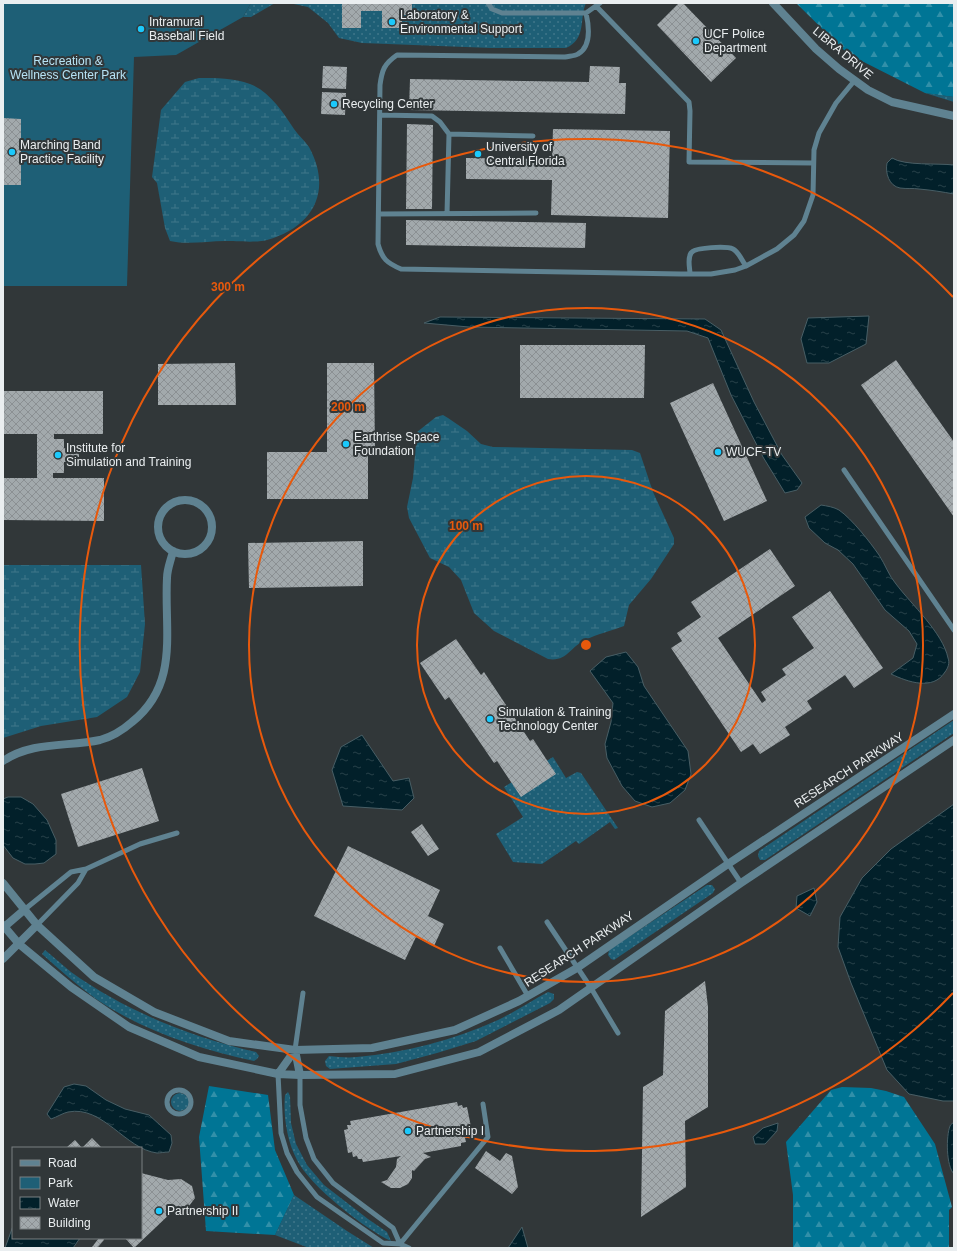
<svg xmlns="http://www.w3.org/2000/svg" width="957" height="1251" viewBox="0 0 957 1251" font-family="Arial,sans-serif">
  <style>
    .grass { fill: url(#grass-dots) }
    .forest { fill: url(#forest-firs) }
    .wetland { fill: url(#wetland-marsh) }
    .park { fill: #1e5f76 }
    .water { fill: url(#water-ripples); stroke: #485e65 }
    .building { fill: url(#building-cross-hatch) }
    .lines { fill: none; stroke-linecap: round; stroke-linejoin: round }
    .service { stroke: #5f8291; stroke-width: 5 }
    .minor { stroke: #5f8291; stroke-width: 8 }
    .ring { fill: none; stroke: #e8590c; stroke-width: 2 }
    .poi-dot { fill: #1bc9fc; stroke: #313739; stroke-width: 1.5 }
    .labels { text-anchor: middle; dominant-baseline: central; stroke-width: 4; stroke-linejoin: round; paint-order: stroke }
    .poi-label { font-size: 12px; fill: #eaeef0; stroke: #313739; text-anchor: start }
    .street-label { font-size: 12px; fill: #eaeef0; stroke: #313739 }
    .park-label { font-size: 12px; fill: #b6e2f4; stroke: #313739 }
    .centre { fill: #e8590c; stroke: #313739; stroke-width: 2 }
    .ring-label { font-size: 12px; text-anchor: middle; font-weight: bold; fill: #e8590c; stroke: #313739; stroke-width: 4; stroke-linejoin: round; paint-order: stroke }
  </style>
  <defs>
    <pattern id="grass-dots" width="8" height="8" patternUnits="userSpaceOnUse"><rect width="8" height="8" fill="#1e5f76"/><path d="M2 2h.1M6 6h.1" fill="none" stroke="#3f768a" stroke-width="1.8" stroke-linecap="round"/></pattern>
    <pattern id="forest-firs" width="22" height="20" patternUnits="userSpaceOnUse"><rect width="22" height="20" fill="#007595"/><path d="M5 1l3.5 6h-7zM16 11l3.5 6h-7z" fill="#3290a9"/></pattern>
    <pattern id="wetland-marsh" width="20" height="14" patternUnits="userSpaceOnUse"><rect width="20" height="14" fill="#1e5f76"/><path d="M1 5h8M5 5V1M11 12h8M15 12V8" fill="none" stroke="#3f768a"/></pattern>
    <pattern id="water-ripples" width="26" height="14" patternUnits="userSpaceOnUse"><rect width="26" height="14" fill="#02202a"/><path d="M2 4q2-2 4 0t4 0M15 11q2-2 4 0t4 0" fill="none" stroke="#274149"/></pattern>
    <pattern id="building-cross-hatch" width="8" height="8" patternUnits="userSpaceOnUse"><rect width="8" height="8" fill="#a2a9ac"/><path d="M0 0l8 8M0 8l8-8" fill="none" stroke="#8b9093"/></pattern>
  </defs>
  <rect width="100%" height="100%" fill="#313739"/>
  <path class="grass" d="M251,3h24l-24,14h-8z
    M289,3h297c-7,15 1,36 -20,45h-75l-129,-5 -23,-5 -11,-15 -20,-16z
    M925,93l29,4v5z
    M954,720v13l-189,127h-5l-2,-4 1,-5z
    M553,757l13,21 11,-6 4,1 37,55 -3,1 -5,-7 -31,22 -3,-3 -34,23 -29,-2 -17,-28 27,-17 -19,-30z
    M707,885h5l3,4 -2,4 -99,67 -3,-1 -3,-4 1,-5z
    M45,950c9,7 17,15 26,22 55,39 119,65 185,80l3,4 -2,3 -3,2c-55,-12 -111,-30 -158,-62 -19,-14 -37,-30 -54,-45z
    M548,992l6,2v5l-4,4 -74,38 -39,12 -41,11 -66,5 -4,-3 -1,-5 4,-5c9,1 19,2 28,1 48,-4 96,-17 141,-37 17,-8 33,-19 50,-28z
    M288,1092l2,4 1,27 5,21 11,21 17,20 44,34 19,13 4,9c-26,-12 -81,-55 -94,-81 -10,-19 -14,-44 -12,-65z
    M171 1102a9 9 0 1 1 18 0a9 9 0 1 1-18 0Z
    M294,1195l53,36 27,17h-65l-34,-13z"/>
  <path class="forest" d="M796,3h158v94l-29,-4 -77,-39z
    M209,1086l59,9 7,55 19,45 -19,40 -69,-4 -7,-94z
    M842,1087l29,1 15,3 18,6 31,47 17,63 -3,3v38h-156v-53l-7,-53 45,-52z"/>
  <path class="wetland" d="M199,78c17,0 35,0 51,6 19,7 33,28 44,45 4,6 11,12 15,18 24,44 4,80 -42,93 -10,3 -31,1 -42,1 -18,0 -37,4 -55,0l-5,-13 -8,-45 -5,-6 9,-67 24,-28z
    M443,415l5,3 19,13 14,13 12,3 139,3 8,3 13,39 21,46v6l-23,35 -22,26 -5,21c-13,5 -27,8 -39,14 -15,7 -18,22 -37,19l-54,-28 -20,-18 -13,-33 -12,-13 -19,-9 -21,-40 -2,-11 6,-29 4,-46 19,-15z
    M3,565h138l4,59 -5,48 -13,25 -30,20 -56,9 -38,12z"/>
  <path class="park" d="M3,3h248l-8,14 -67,38 -42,2 -7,229h-124z"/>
  <path class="water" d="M892,158c13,8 45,5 62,7v29c-11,-2 -23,-4 -35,-5 -6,-1 -12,0 -19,-1 -11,-2 -15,-15 -13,-25z
    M869,316l-3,28 -37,19h-22l-6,-24 7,-21z
    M440,317l265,2 16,11 33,72 28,53 20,28 -5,7 -12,3 -22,-36 -32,-62 -23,-57 -21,-7 -218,-4 -45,-4z
    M821,505c6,1 13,2 18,5 13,9 31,32 40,45 6,9 10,21 17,29 15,20 47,49 52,74 2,5 0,10 -3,14 -12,19 -37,10 -54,2l22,-16 4,-14 -8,-13 -24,-21 -32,-46 -15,-14 -13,-7 -16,-15 -4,-11z
    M626,652l12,15 6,19 44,65 3,23 -6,16 -15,13 -18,4 -17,-6 -13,-15 -15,-28 -2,-14 6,-22 2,-19 -23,-32 16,-14z
    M362,735l31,46 16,-3 5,20 -12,12 -59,-4 -11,-36 9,-23z
    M8,797h13l12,7 14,16 9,20v14l-12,9 -9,1h-10l-12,-6 -10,-13v-46z
    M954,804v297h-11l-34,-7 -22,-24 -36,-87 -13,-36 2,-30 22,-39 29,-29z
    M814,888l3,14 -7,14 -14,-8 1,-12z
    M74,1084l12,2 20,14 19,9 24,6 22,20 1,8 -3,9c-4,0 -9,1 -12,1 -32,-4 -54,-48 -89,-41 -5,1 -11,5 -17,7l-4,-5 17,-27z
    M954,1122v52c-8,-8 -8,-38 -4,-48 0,-1 3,-3 4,-4z
    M778,1123l-1,8 -12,13h-10l-2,-7 10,-9z
    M13,1226v12h67l-7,10h-68z
    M522,1227l6,21h-20z"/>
  <path class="building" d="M342,3h70v12h-10v13h-20v-17h-21v17h-19z
    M679,3h4l53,55 -25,24 -54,-57z
    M323,66l24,1 -1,22 -24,-1z
    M590,66l30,1 -1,16h7l-1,31 -216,-4 1,-31 179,3z
    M322,92l24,1 -1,22 -24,-1z
    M3,118l18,1v66h-18z
    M407,124l26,1 -1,84h-26z
    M553,129l117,2 -2,87 -117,-3 1,-35 -86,-1v-21l86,1z
    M406,220l180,3 -1,25 -179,-3z
    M520,345h125l-1,53h-124z
    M896,360l58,82v75l-93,-132z
    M235,363l1,42h-78v-41z
    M327,363h47l1,92h-7v44h-101v-47h60z
    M713,383l54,118 -43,20 -54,-118z
    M3,391h100v43h-49v5h10v9h15v14h-15v11h-11v5h51v43l-101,-1v-42h34v-44h-34z
    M363,541v45l-114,2 -1,-45z
    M770,549l25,37 -77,52 44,65 4,-3 -5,-8 25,-17 -4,-6 32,-21 -22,-31 38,-26 53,77 -29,20 -9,-13 -38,26 5,8 -27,18 5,8 -30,19 -7,-10 -12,8 -70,-104 11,-7 -5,-8 24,-16 -10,-15z
    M456,639l25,36 3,-3 46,69 3,-2 23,35 -35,23 -24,-36 -3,2 -45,-66 -4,3 -25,-37z
    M142,768l17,53 -81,26 -17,-53z
    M422,824l17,25 -11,7 -17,-24z
    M348,846l92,44 -12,26 16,8 -10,22 -18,-9 -11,23 -91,-44z
    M705,981l3,26v100l-23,14 1,66 -45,30 2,-130 20,-12 2,-64z
    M457,1102l1,4 4,-1 1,3 4,-1 5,25 -3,1v4l-4,1 1,4 -5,1v3l-38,7 8,4 -6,2 -11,12 -2,-1v8l-4,6 -8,4h-9l-10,-6 6,-2 9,-13 1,-8 4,-3 -38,6 -1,-3h-4l-1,-3 -4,1 -1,-5 -4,1 -4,-23 4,-1 -1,-4h4l-1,-4z
    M92,1138l10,10h-36l9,-8 7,8z
    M486,1151l14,10 6,-8 6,3 6,31 -6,7 -37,-26z
    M141,1173l27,7 13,-1 11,7 3,12 -9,12 -13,1 -39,37 -9,-10h16z
    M99,1238h5v2l-6,7h-6z"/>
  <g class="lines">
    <path class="service" d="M488,3l4,6 10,4h84l14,-10
      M596,6l93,96 1,9 -1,51 124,1
      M586,13c3,13 6,33 -8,41 -3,2 -9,2 -13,3l-168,-2c-13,9 -15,15 -17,30l-2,159c4,15 9,19 23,25l280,5h30l24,-4 11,-4 31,-17 17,-14 10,-14 9,-26 1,-45 5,-17 17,-30 19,-23
      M380,115l52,1 8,6 9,12
      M379,214l157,-1
      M447,214l2,-80 84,2
      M690,274c0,-6 -3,-15 1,-21 4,-6 36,-7 42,-4 6,3 9,12 13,17
      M844,470l110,160
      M699,820l42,63
      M24,910l47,-38 15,-3 54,-25 37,-11
      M547,922l44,66 27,45
      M37,925l41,-42 8,-14
      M500,948l28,48
      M295,1050l8,-57
      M278,1074l3,59 6,20 10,19 20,25 66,46 17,1 9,4
      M300,1075v30l6,33 8,21 19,24 60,45 7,16
      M167 1102a12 12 0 1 1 24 0a12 12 0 1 1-24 0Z
      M400,1244l88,-107 -5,-33"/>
    <path class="minor" d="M773,3l43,46 23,20 29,21 24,12 62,14
      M158 527a27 27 0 1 1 54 0a27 27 0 1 1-54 0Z
      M3,761c29,-20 65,-14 97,-21 11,-3 24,-11 32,-18 48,-38 32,-92 35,-144 0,-9 4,-18 6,-27
      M3,883l34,42 57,52 60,35 75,29 66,9 77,-2 83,-18 64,-29 58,-33 151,-104 226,-150
      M3,925l16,19 52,43 58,40 70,30 79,17 22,1 95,-1 84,-22 80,-42 182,-127 213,-143
      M3,928l21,-18
      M3,959l34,-34
      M295,1050l5,25
      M278,1074l17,-24"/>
  </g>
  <g class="ring">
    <circle cx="586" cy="645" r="169"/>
    <circle cx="586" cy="645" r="337"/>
    <path d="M953 993A506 506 0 1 1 953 297"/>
  </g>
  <g class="poi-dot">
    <circle cx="392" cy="22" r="4"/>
    <circle cx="141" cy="29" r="4"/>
    <circle cx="696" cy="41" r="4"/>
    <circle cx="334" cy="104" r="4"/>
    <circle cx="12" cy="152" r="4"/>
    <circle cx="478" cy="154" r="4"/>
    <circle cx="346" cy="444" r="4"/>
    <circle cx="718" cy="452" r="4"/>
    <circle cx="58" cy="455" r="4"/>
    <circle cx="490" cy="719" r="4"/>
    <circle cx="408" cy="1131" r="4"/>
    <circle cx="159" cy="1211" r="4"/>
  </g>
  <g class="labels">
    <g class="poi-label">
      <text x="400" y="15">Laboratory &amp;<tspan x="400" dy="14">Environmental Support</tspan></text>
      <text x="149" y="22">Intramural<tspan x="149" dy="14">Baseball Field</tspan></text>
      <text x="704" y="34">UCF Police<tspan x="704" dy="14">Department</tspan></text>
      <text x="342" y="104">Recycling Center</text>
      <text x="20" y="145">Marching Band<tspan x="20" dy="14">Practice Facility</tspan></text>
      <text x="486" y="147">University of<tspan x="486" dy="14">Central Florida</tspan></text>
      <text x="354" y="437">Earthrise Space<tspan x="354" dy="14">Foundation</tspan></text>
      <text x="66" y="448">Institute for<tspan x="66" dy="14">Simulation and Training</tspan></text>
      <text x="726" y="452">WUCF-TV</text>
      <text x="498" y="712">Simulation &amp; Training<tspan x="498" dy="14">Technology Center</tspan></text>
      <text x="416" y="1131">Partnership I</text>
      <text x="167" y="1211">Partnership II</text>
    </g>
    <g class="street-label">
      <text transform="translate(843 53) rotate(40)">LIBRA DRIVE</text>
      <text transform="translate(849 770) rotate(-33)">RESEARCH PARKWAY</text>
      <text transform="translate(579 949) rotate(-33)">RESEARCH PARKWAY</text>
    </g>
    <g class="park-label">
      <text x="68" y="61">Recreation &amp;<tspan x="68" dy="14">Wellness Center Park</tspan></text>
    </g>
  </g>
  <circle cx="586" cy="645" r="6" class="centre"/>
  <g class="ring-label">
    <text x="228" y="291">300 m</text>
    <text x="348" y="411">200 m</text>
    <text x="466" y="530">100 m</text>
  </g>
  <rect width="957" height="1251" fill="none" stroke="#eaeef0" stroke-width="8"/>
  <rect x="12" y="1147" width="130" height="92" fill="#313739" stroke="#7b8082"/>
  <rect x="20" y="1160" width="20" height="6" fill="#5f8291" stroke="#7b8082"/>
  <text x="48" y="1167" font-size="12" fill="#eaeef0">Road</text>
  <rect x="20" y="1177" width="20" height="12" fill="#1e5f76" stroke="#7b8082"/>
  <text x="48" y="1187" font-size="12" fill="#eaeef0">Park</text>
  <rect x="20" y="1197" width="20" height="12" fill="url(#water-ripples)" stroke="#7b8082"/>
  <text x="48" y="1207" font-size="12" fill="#eaeef0">Water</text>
  <rect x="20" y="1217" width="20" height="12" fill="url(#building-cross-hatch)" stroke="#7b8082"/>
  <text x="48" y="1227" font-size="12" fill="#eaeef0">Building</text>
</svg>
